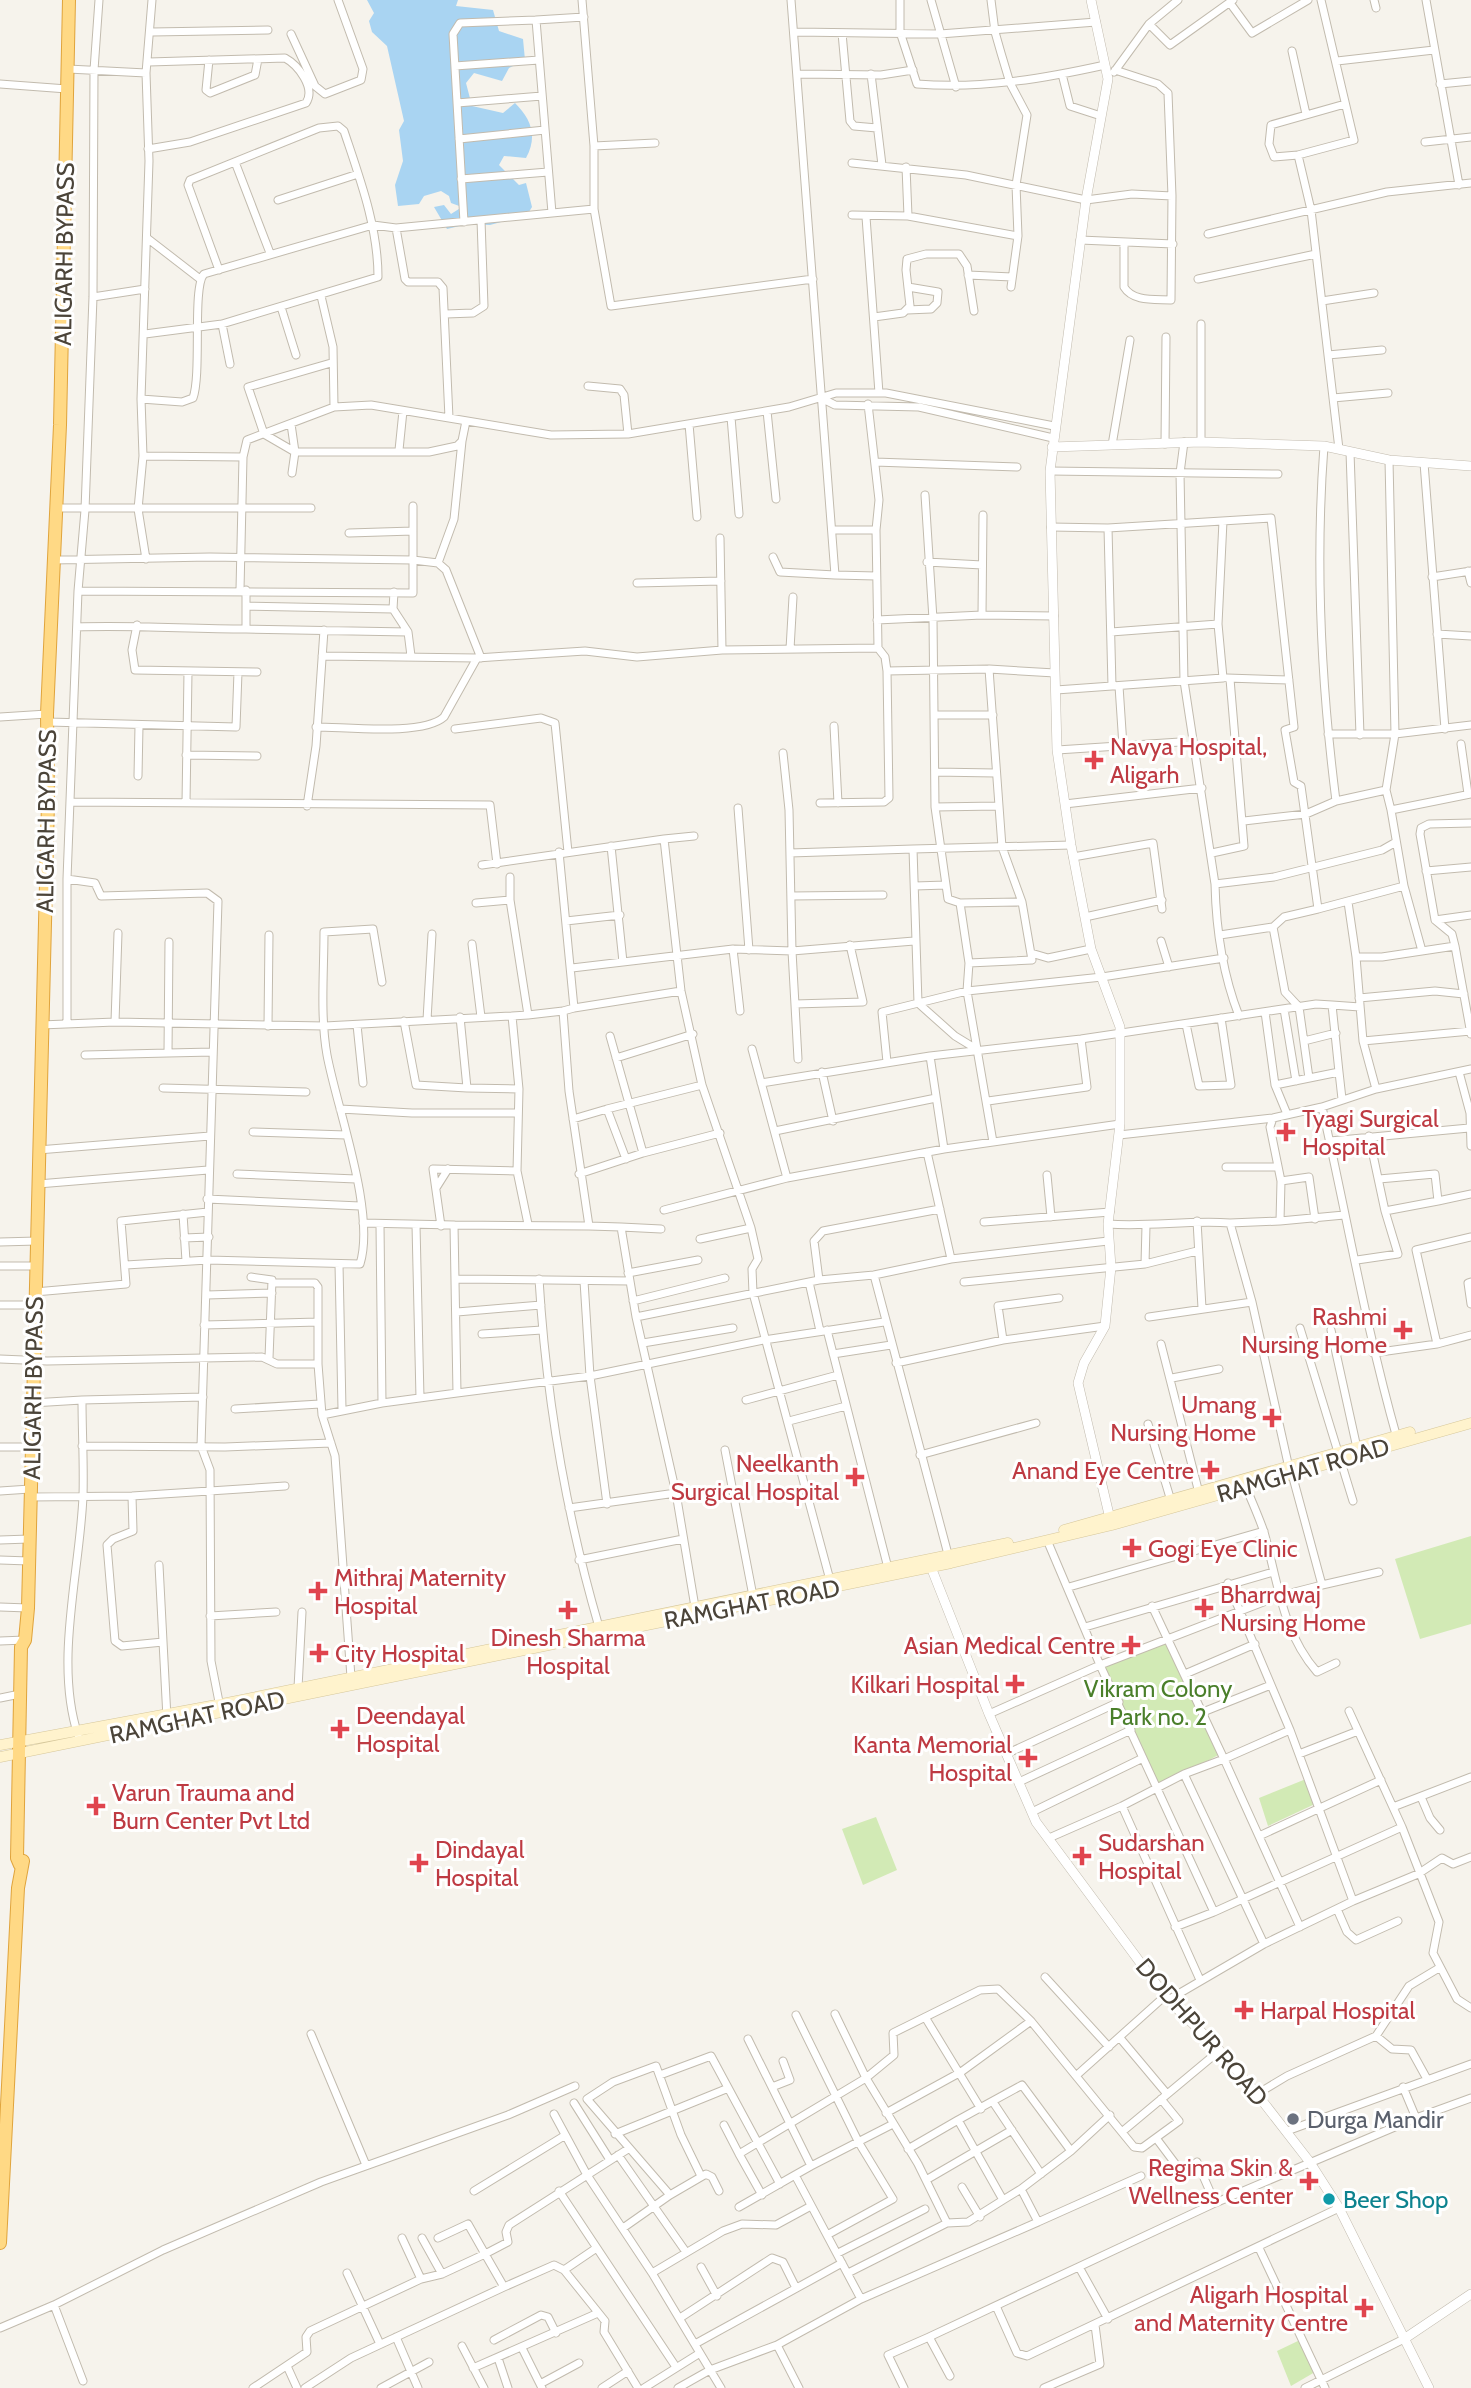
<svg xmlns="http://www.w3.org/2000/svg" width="1471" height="2388" viewBox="0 0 1471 2388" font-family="Cabin,sans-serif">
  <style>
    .green { fill: #d2eab5 }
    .water { fill: #a9d4f2 }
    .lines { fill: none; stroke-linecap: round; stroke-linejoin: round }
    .minor-casing { stroke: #c2bbae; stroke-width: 9 }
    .tertiary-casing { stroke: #c2bbae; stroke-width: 10 }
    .secondary-casing { stroke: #d6c79b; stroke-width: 11 }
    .trunk-casing { stroke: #e0a43c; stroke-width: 14 }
    .minor { stroke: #fff; stroke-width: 7 }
    .tertiary { stroke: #fff; stroke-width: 9 }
    .secondary { stroke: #fff3cd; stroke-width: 10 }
    .trunk { stroke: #ffd985; stroke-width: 12 }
    .health-dot { fill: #e0444e; stroke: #fff; stroke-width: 2.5 }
    .worship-dot { fill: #6b7280; stroke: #fff; stroke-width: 2.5 }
    .culture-dot { fill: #0f9aa8; stroke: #fff; stroke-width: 2.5 }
    .labels { text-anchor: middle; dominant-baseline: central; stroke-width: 6; stroke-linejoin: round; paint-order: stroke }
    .street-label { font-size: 24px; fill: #4b4439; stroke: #fff }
    .health-label { font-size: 24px; fill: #be3a42; stroke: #fff; text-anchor: start }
    .park-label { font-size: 24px; fill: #4a7f2a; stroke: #fff }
    .worship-label { font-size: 24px; fill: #5b616d; stroke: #fff; text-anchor: start }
    .culture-label { font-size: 24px; fill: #0d838f; stroke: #fff; text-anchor: start }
  </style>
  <rect width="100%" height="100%" fill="#f6f3ec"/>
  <path class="green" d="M1471,1536v88l-51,15 -25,-80z
    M1170,1641l52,112 -66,36 -55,-121z
    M1306,1779l9,25 -47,22 -9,-28z
    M876,1817l21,53 -34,15 -21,-56z
    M1300,2340l15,32 -24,14 -14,-35z"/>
  <path class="water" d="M367,0h91l-2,6 37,4 6,21 24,8 2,21 -16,8 -7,13 -28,-8 -8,10 6,23 31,7 12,-10c16,16 23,33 11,55l-22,-2 -5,9 20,20 7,-2 6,24 -5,8 -37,10 -22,-1 -21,5 -13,-22 10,-2 7,9 11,-7 -11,-4 -2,-7 -8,-5 -17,5 -5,8 -21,2 -3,-21 8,-24 -4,-31 5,-9 -17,-75 -15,-14 -3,-11 5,-8z"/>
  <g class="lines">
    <defs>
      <path id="minor" d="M582,0l12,146v63l17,97 202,-27
        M791,0l44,575 41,1
        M900,0v32l17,52c64,5 125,-5 188,-19
        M931,0l25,87
        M991,0l4,32 6,21 9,30 17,32 -11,70 2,51 -7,51
        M1321,0l33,140 -56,15 13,55 28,239
        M1374,0l2,8
        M1426,0l33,185
        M1230,3l22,30 56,-33
        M536,20l48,-3
        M1149,24l21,21 63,-45
        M152,32l116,-2
        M796,32l144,2 156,-12
        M842,33l8,88 4,5 23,2
        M291,34l24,52 10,8 36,-14 2,-11 -25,-69
        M1292,51l14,63
        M209,60l-3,30 4,3 45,-18 3,-16
        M1337,61l97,-11
        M455,66l84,-6
        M68,69l78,4
        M1115,70l43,14 10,9 4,103 -1,104c-16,-1 -38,2 -47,-13v-44
        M1114,72l35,-48 29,-24
        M799,74l82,1 32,-5
        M871,74l11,91
        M1062,74l8,32 31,10
        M0,84l67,5
        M1440,84l31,-3
        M457,103l85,-7
        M459,139l86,-9
        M1425,142l46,-5
        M594,146l61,-3
        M148,149l42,-7 116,-39c10,-15 -8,-38 -21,-45l-136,4
        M1298,155l-24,2 -5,-13 2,-19 74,-21
        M235,162l35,91
        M852,163l114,12 120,25 46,-6 40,2
        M906,167l2,49
        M461,179l87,-7
        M278,200l80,-26
        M852,215l56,1 110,20
        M866,217l13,176
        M464,222l-11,-188 7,-11 76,-3 16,193
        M396,228l9,51 3,3h30l5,6 6,130
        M1208,234l179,-42 84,-9
        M147,238l53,41
        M1080,240l93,4
        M968,275l44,2
        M1198,279l118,-25
        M93,297l52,-8
        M1322,301l52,-8
        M281,307l15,48
        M907,310l24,-1 6,-6 1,-11 -30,-5
        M446,314l27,-1 11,-7 -3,-86
        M874,317l29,-4 7,-7 -4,-36 1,-11 19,-5h33l8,12 7,45
        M222,324l8,40
        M1201,324v118
        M145,334l77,-10 156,-47c0,-50 -18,-98 -34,-146l-6,-5 -19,2 -129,52 -2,5 31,85
        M1328,355l54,-5
        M331,363l-83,24 16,47 31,18h134l28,-6 5,-5 4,-20
        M588,386l32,3 4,6 4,39
        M1333,398l55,-5
        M141,399l41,3 11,-4c9,-25 -1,-111 11,-124l169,-49 23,3 198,-19
        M823,399l12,6 84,2 134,31
        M868,404l11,96 -3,30
        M334,407l37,-2 180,30 77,-1 161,-27 47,-14h50l168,33
        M767,411l9,88
        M731,417l8,97
        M291,424l4,28 -3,21
        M689,424l8,93
        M1184,442l-4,31 4,208 31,203 59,-7 108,-27 14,-8
        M1165,444l1,-107
        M1112,445l18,-105
        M1324,446c-9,119 -3,237 12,355
        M399,450l4,-39
        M1350,452l10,283
        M143,456l100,1 4,-17 87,-33 -1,-60 -12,-51
        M1389,460l6,274 -9,56 5,20
        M875,462l142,5
        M1424,463l21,266
        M1050,471l228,3
        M925,495l8,124 2,188 13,92 12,4 62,-1
        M55,508h256
        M1051,527l57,1
        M832,530h44l2,118
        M349,533l64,-2
        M720,538l2,112
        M773,557l7,15 55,3
        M146,559l-8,-50 5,-53 -2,-57 8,-238 -3,-88 6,-73
        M53,560l157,-3 203,3 25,3 8,7 35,88
        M927,562l55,3
        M438,563l16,-44 8,-78
        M1468,571l3,12
        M1432,577l39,-6
        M637,583l84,-2
        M240,590l3,-133
        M78,591l335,2v-87
        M394,592l-1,17 15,23 3,24
        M246,606l147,3
        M982,615l1,-100
        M877,620l105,-5 72,1
        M1218,624l5,54 -111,8 -4,-158 163,-10 23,209 -9,3 9,52 7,4 17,123 -34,8 -11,10
        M137,625l-5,25 3,20 122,2
        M77,627c56,-2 112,2 169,2v-39
        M246,629l162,3
        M1111,632l107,-8 5,-103
        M1437,634l34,2
        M790,649l3,-52
        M322,656l155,2 108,-7 52,6 85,-7 156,-2 7,9 2,14 2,127 -5,4 -64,1
        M989,669l66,4
        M887,671l102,-2 13,178 20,55 10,58 -63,3
        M1227,678l62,2
        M1119,686l4,60
        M1056,690l56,-4
        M934,715h59
        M0,717l47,-3
        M48,722l188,5 2,-55
        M834,726l4,77
        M316,727c30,0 107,9 128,-10l33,-59
        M455,729l86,-11 14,5 13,129
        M1328,734h67l76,-9
        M1461,744l7,50
        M1057,750l123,-8
        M186,755l71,1
        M935,772l60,1
        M138,776l1,-50
        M72,802l418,3 7,59
        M186,803l2,-131
        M1065,804l137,-16
        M307,806l9,-60 8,-116
        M935,807l62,-1
        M738,808l11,142
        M1244,821l62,-7 30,-13 50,-11
        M664,839l30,-3
        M611,846l12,116
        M913,849l158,-4
        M559,852l15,156 -11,3 6,80 20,135 32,1 15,90 40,176 19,114
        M790,853l123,-4 5,154 37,33 23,14
        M1212,853l32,-7 -14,-167
        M1073,857l80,-14 9,66
        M482,865l182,-26 17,152 21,94 49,143 7,31 -6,10 1,24 77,287
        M1426,871l45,-4
        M510,877v23l18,115 -16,1 7,73 -2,82 11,53
        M67,879l28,4 6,13 106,-3 11,8 -17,545 9,24 1,191 9,46
        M1215,884c1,44 8,91 24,132
        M915,886l31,-1
        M791,896l92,-1
        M1348,902l8,55
        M476,903l34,-3
        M960,903l9,60 -2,28 26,151
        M1318,909l86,-23
        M1085,917l77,-17
        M1435,920l36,-5
        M566,921l54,-6
        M1220,935l53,-8 12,65 14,15 10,71
        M1161,941l8,26
        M169,942l-1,111 45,-1
        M472,944l9,73
        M1455,946l-3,-12 -17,-14 -15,-86 1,-6 8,-4 42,-1
        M1422,951l-18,-65 -13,-76 80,-16
        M1031,953l17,5 43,-9
        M572,968l161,-19
        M1359,998l76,-7 29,3
        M795,1004l68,-2 -13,-57
        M574,1008l107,-17
        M1284,1009l12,72
        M740,1011l-7,-62 59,2 -3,-141 -6,-57
        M1265,1012l10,73 12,29
        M528,1015l35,-4
        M427,1020l5,-86
        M404,1021l12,64 51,3 -7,-71
        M115,1022l3,-89
        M67,1023v-144l11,-288 7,-81 8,-213 1,-227 5,-70
        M1186,1024l13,62 32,-1 -10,-67
        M41,1025l74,-3 210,4 187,-10
        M357,1025l6,58
        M268,1026l1,-91
        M610,1036l33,117 77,-20
        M1304,1041l32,-8
        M1363,1041l108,-10
        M752,1049l35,129 157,-29 176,-25
        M85,1055l83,-2
        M616,1058l77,-24
        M798,1059l-6,-108 122,-10
        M887,1062l-5,-50 85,-21 135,-14 122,-19
        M822,1072l11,49
        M1339,1072l3,27
        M1459,1072l11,41 1,33
        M761,1083l169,-27
        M1275,1085l64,-13 -7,-67 28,2
        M163,1088l143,4
        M467,1088l52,1
        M1376,1089l95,-20
        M988,1101l99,-14 -6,-48
        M1322,1107c25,110 44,222 75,331
        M340,1109l72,4h106
        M607,1109l95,-24
        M1273,1118l-3,9 11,54 -1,40 64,-6
        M573,1119l34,-10 19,50
        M775,1131l161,-33
        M253,1132l93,3
        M1119,1135l154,-17 49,-11 54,-18 -13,-48 -7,-84h26l73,-11 16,88
        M1330,1141l139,-13
        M944,1149l-14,-93 151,-17 235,-35 16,1
        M38,1150l172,-14
        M927,1152l24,107
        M1226,1167h52
        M237,1174l119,5
        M579,1174l64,-21
        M1047,1175l4,42
        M1379,1179l56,-5 3,27 -53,10
        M1281,1181l28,-4 6,42
        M38,1184l170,-14
        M436,1188l12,-19
        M207,1199l153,7
        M1438,1201l33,-7
        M940,1209l-117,22 -9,10 5,39 55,-5 77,-16 157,-18
        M664,1210l123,-32
        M183,1214l3,47
        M1197,1221l5,87
        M984,1222l126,-10
        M363,1223l91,2
        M1230,1223l50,-2
        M1108,1224c41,3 81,-4 122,-1l22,79 37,166
        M380,1225l2,178
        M416,1225l4,173
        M441,1226l-8,-57 84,2
        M589,1226l-135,-1 3,168 133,-17 174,-36 120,-18
        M621,1227l40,2
        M184,1238l25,-1
        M700,1239l51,-11
        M0,1242l37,-1
        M1357,1260l41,-6 -13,-43 -16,-75
        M339,1264l3,145
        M1145,1264l1,-38
        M126,1265l82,-5 152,4c16,-52 -23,-155 -33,-209 -7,-39 -3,-84 -3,-123l49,-3 9,53
        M0,1266h36
        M628,1273l70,-13
        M874,1275l75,283
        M251,1277l21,3 -3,78
        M457,1279l173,2
        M539,1279c7,118 27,235 60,348
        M584,1281l6,95 17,128
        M809,1282l11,49
        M964,1282l181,-18 52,-13
        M1471,1282l-3,1 3,21
        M272,1283h43l3,4v77l4,51 60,-12 75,-10
        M35,1292l91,-8 -5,-63 87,-9
        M207,1295l65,-2
        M633,1301l92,-23
        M0,1305h35
        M457,1312l84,-7
        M636,1317l183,-37
        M1149,1317l103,-15
        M204,1325l114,-3
        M1300,1328l53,173
        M827,1330l61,238
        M1331,1330l26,118
        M482,1334l60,-4
        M1003,1340l-5,-34 61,-8
        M643,1343l90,-15
        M1161,1344l38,149
        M1437,1344l34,-9
        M1373,1353l64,-9 -21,-94 55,-13
        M833,1354l58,-9
        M0,1359l47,2 215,-4 15,7h41
        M896,1363l107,-23 102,-14
        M1172,1378l47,-9
        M82,1400l121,-3
        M746,1400l92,-25
        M32,1403l50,-3c0,32 2,64 1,96 -3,75 -29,166 -5,239
        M235,1409l85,-5
        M322,1415l13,41 16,221
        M789,1421l57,-15
        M1148,1424l23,77
        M82,1446l143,1 106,-4
        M0,1447h31
        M725,1450l28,146
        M920,1455l116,-32
        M1292,1474l30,111 57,-13
        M1246,1487c6,15 13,30 18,45 14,50 18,100 53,140l19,-9
        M0,1491l30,-2
        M132,1496l1,35 -20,8 -6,6 8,96 7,5 41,-4
        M30,1497l102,-1 153,-10
        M569,1508l107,-15
        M0,1540l29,-1
        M1047,1540l53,125 114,247
        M0,1560l29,1
        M579,1560l104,-21
        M159,1565l8,153
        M1228,1583l62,147 63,171 -89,43
        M1069,1587l195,-56
        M1152,1606l72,153 -40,15 80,170 -96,56
        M0,1607l28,1
        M210,1616l66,-4
        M1085,1627l188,-55
        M0,1641l25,-1
        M1185,1674l70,-30
        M298,1688l4,-76
        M0,1698l20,-4
        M1349,1711l53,116 37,95 -6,31 24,46 14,9
        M1203,1712l68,-27
        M989,1714l111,-49 179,-69 43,-11
        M1290,1730l-66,29 76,168
        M1006,1754l113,-52
        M1299,1754l59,-23
        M1184,1774l-62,32 78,174
        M1019,1782l112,-52
        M1421,1797l9,21 10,12
        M1393,1807l78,-30
        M1032,1812l111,-54
        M1259,1836l122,-56
        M1049,1838l73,-32
        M1353,1901l65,-27 24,-16 11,6 18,-7
        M1337,1909l10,23 9,8 42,-19
        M1175,1927l39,-15 188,-85
        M1045,1977l64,70
        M835,2014l31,64 28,-23 -1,-22 87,-43 18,-1 33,32 103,126 8,1 37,-27 -18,-22
        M796,2015l63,128 34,56 -66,36
        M925,2017l56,92
        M311,2034l55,131
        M1376,2036l16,13 19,1 16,29
        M1120,2038l47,56
        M748,2039l63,127 -16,9 66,124 177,-77
        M660,2075l51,-19 69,128
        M1077,2075l88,-79
        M772,2087l18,-7 -7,-19
        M1403,2087l13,31 55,-20
        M1257,2094l30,-18 89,-40 33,-50 30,-18
        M993,2102l48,72
        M574,2103l36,57
        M886,2113l75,-41 70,-51
        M554,2114l33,61 65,98 69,115
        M958,2120l64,-35 49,66
        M724,2125l15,29 127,-76 52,86 29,59 21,-1 35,-22
        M1123,2131l96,-80
        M1287,2131l184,-67
        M615,2134l111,-45
        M1156,2138l24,32 5,1 12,-9 18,41
        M908,2149l50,-29 45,80 18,-11 17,33 103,-46
        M739,2154l23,41
        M618,2155l68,97
        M811,2166l82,-42
        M701,2176l-20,-41 -25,-69 -43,16 -26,17 83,96 36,-21 6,3 7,14
        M926,2180l86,-50
        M962,2187l18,30
        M1021,2189l50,-38 39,-36
        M474,2191l90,-55
        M559,2191l117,176
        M739,2207l56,-32
        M623,2228l47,-33
        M402,2238l19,41 21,-5 43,-20 19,33 50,-22 10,5 31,-21
        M422,2238l20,36
        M438,2238l30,-14 17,30 23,-12 -2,-10 3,-7 119,-76
        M1259,2248l66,140
        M838,2253l87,-44
        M701,2267l16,29
        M1079,2267l29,52
        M564,2270l41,51 -1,11 34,56
        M347,2273l33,71
        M652,2273l71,-42 19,-7 34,1 35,-19
        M848,2273l99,-50
        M54,2305l29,76
        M996,2306l21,47 10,3 312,-148
        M680,2318l92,-60 11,4 13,26
        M0,2328l54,-23 109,-55 158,-68 187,-67 67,-29
        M396,2337l22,51
        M929,2337l286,-134 201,-85
        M494,2340l47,-25 7,2 8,16
        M695,2344l147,-81
        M777,2345l22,43
        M462,2346l22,42
        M522,2348l20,40
        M498,2358l10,30
        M287,2366l10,22
        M473,2368l125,-55
        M540,2384l39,-21
        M253,2388l54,-36 -1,-15 4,-6 111,-52
        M305,2388l46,-30 153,-71
        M381,2388l48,-26
        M602,2388l26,-17
        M644,2388l56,-35
        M678,2388l32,-18 67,-25 84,-46
        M904,2388l-16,-33 41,-18 21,39
        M1044,2388l56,-24 -5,-39
        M1305,2388l99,-49"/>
      <path id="tertiary" d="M1091,0l17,79 -22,121 -36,271 7,279 14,95 20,104 29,78v97l-12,100 3,43 -6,59 -21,37 -6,20 33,140
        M1052,447l149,-5 123,4 65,14 82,6
        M929,1562l60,152 47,108 132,178 46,44 43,50 52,67 30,47 90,180
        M1404,2339l67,-45"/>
      <path id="secondary" d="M1064,1530l346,-98
        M0,1745l227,-42 781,-160
        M0,1757l951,-194 161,-38 359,-102"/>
      <path id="trunk" d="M20,1865l-3,-7 4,-211 4,-7 3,-32 20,-806 -1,-88 13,-289 9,-425
        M0,2243l18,-355 5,-27"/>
    </defs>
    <use href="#minor" class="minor-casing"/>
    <use href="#tertiary" class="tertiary-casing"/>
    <use href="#secondary" class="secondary-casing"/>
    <use href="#trunk" class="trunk-casing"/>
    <use href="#minor" class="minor"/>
    <use href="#tertiary" class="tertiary"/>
    <use href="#secondary" class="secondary"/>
    <use href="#trunk" class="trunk"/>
  </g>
  <g class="health-dot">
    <path d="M1090.5 749.5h7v7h7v7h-7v7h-7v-7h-7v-7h7z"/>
    <path d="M1282.5 1121.5h7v7h7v7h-7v7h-7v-7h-7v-7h7z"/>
    <path d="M1399.5 1319.5h7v7h7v7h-7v7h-7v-7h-7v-7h7z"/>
    <path d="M1268.5 1407.5h7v7h7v7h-7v7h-7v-7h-7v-7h7z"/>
    <path d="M1206.5 1459.5h7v7h7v7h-7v7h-7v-7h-7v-7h7z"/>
    <path d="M851.5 1466.5h7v7h7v7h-7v7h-7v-7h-7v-7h7z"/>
    <path d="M1128.5 1537.5h7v7h7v7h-7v7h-7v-7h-7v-7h7z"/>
    <path d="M314.5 1580.5h7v7h7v7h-7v7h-7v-7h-7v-7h7z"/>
    <path d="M1200.5 1597.5h7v7h7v7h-7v7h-7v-7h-7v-7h7z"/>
    <path d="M564.5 1599.5h7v7h7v7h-7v7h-7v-7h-7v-7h7z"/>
    <path d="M1127.5 1634.5h7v7h7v7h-7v7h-7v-7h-7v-7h7z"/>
    <path d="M315.5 1642.5h7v7h7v7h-7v7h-7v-7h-7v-7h7z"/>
    <path d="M1011.5 1673.5h7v7h7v7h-7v7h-7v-7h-7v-7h7z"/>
    <path d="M336.5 1718.5h7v7h7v7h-7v7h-7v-7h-7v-7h7z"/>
    <path d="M1024.5 1747.5h7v7h7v7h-7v7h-7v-7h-7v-7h7z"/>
    <path d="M92.5 1795.5h7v7h7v7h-7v7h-7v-7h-7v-7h7z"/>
    <path d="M1078.5 1845.5h7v7h7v7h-7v7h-7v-7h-7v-7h7z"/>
    <path d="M415.5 1852.5h7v7h7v7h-7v7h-7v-7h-7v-7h7z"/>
    <path d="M1240.5 1999.5h7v7h7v7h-7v7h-7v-7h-7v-7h7z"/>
    <path d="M1305.5 2170.5h7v7h7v7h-7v7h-7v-7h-7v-7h7z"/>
    <path d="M1360.5 2297.5h7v7h7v7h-7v7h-7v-7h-7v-7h7z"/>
  </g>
  <circle class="worship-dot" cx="1293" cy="2119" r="7"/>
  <circle class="culture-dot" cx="1329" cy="2199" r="7"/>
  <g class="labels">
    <g class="street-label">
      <text transform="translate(64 254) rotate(-89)">ALIGARH BYPASS</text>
      <text transform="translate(46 821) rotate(-89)">ALIGARH BYPASS</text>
      <text transform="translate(33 1388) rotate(-89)">ALIGARH BYPASS</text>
      <text transform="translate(1303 1470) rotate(-16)">RAMGHAT ROAD</text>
      <text transform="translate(752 1604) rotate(-11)">RAMGHAT ROAD</text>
      <text transform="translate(197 1717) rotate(-12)">RAMGHAT ROAD</text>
      <text transform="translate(1202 2032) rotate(49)">DODHPUR ROAD</text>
    </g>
    <g class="health-label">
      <text x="1110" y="746">Navya Hospital,<tspan x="1110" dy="28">Aligarh</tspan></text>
      <text x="1302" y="1118">Tyagi Surgical<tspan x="1302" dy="28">Hospital</tspan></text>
      <text x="1387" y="1316" text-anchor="end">Rashmi<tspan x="1387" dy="28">Nursing Home</tspan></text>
      <text x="1256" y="1404" text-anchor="end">Umang<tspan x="1256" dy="28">Nursing Home</tspan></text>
      <text x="839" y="1463" text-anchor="end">Neelkanth<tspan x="839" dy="28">Surgical Hospital</tspan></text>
      <text x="1194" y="1470" text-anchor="end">Anand Eye Centre</text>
      <text x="1148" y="1548">Gogi Eye Clinic</text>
      <text x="334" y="1577">Mithraj Maternity<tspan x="334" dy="28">Hospital</tspan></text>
      <text x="1220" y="1594">Bharrdwaj<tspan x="1220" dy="28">Nursing Home</tspan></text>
      <text x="568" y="1637" text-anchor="middle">Dinesh Sharma<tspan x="568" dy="28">Hospital</tspan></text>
      <text x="1115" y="1645" text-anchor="end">Asian Medical Centre</text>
      <text x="335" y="1653">City Hospital</text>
      <text x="999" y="1684" text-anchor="end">Kilkari Hospital</text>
      <text x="356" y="1715">Deendayal<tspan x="356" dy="28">Hospital</tspan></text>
      <text x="1012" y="1744" text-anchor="end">Kanta Memorial<tspan x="1012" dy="28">Hospital</tspan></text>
      <text x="112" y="1792">Varun Trauma and<tspan x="112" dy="28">Burn Center Pvt Ltd</tspan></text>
      <text x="1098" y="1842">Sudarshan<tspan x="1098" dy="28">Hospital</tspan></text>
      <text x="435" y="1849">Dindayal<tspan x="435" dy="28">Hospital</tspan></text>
      <text x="1260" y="2010">Harpal Hospital</text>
      <text x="1293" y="2167" text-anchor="end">Regima Skin &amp;<tspan x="1293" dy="28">Wellness Center</tspan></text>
      <text x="1348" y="2294" text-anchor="end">Aligarh Hospital<tspan x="1348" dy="28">and Maternity Centre</tspan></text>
    </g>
    <g class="park-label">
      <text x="1158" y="1688">Vikram Colony<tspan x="1158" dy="28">Park no. 2</tspan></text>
    </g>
    <g class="worship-label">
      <text x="1307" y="2119">Durga Mandir</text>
    </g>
    <g class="culture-label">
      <text x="1343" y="2199">Beer Shop</text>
    </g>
  </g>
</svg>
